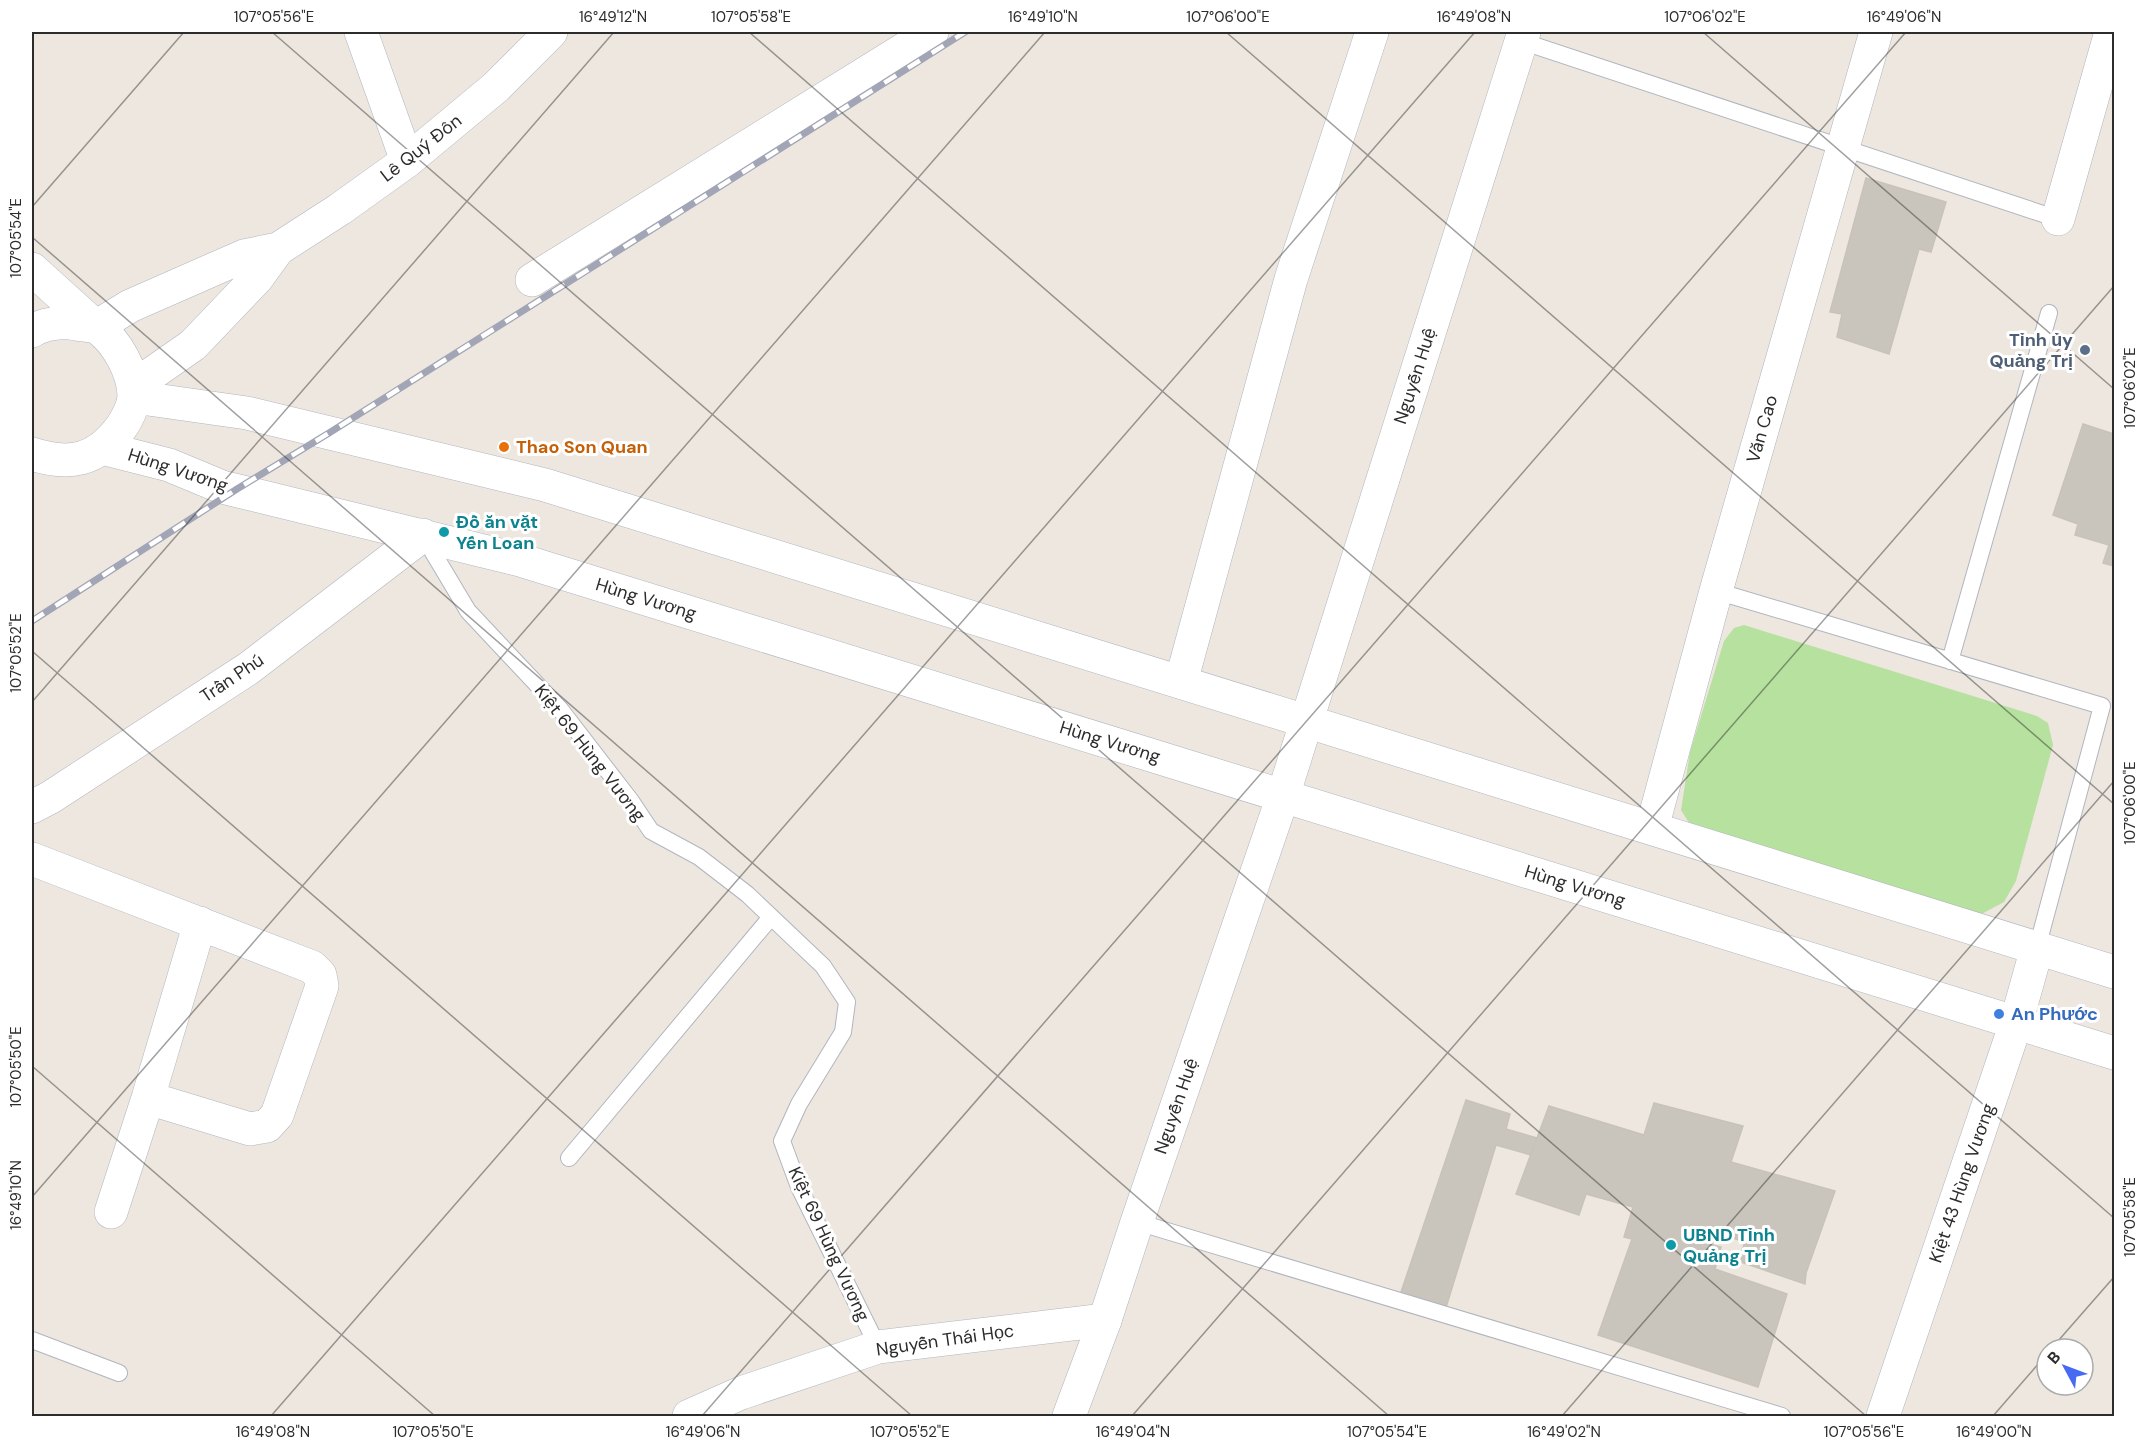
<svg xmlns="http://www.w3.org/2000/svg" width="2146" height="1448" viewBox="0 0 2146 1448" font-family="'DM Sans',sans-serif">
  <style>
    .green { fill: #b6e19e }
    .building { fill: #c9c5bd; stroke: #c8c2b8; stroke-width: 1.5 }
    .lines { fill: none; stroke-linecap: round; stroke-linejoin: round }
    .lane-casing { stroke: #b2b5bf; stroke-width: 18 }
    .street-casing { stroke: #b2b5bf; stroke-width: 34 }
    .secondary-casing { stroke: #b2b5bf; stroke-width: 34 }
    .lane { stroke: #fff; stroke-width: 16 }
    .street { stroke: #fff; stroke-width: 33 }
    .secondary { stroke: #fff; stroke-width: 33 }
    .rail-casing { stroke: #a2a5b5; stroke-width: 7 }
    .rail { stroke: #fff; stroke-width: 4.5; stroke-dasharray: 14; stroke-linecap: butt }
    .ticks { fill: none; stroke: #2c2c2c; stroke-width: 1.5; stroke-opacity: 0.45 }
    .service-dot { fill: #5c6f8a; stroke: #fff; stroke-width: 2 }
    .food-dot { fill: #e8710a; stroke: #fff; stroke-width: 2 }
    .culture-dot { fill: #0f9aa8; stroke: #fff; stroke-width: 2 }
    .shop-dot { fill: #3f7fe0; stroke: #fff; stroke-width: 2 }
    .labels { text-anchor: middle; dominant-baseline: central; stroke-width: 6; stroke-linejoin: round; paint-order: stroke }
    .street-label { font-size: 18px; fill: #2c2c2c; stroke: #fff }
    .service-label { font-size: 18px; font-weight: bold; fill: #4e5e75; stroke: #fff; text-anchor: end }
    .food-label { font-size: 18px; font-weight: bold; fill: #c56008; stroke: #fff; text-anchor: start }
    .culture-label { font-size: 18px; font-weight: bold; fill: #0d838f; stroke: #fff; text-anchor: start }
    .shop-label { font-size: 18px; font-weight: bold; fill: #366cbe; stroke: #fff; text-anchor: start }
    .neatline { fill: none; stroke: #2c2c2c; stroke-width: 2 }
    .ticks-label { font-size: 15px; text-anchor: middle; fill: #2c2c2c }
  </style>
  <rect width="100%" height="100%" fill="#ede7df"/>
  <path class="green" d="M1744,625l293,91 11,7 5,22 -37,136 -12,21 -32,17 -281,-93 -10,-16 9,-58 34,-111 10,-13z"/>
  <path class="building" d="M1866,178l80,24 -15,50 -12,-3 -30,105 -52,-17 5,-23 -12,-2z
    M2083,424l31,10v132l-11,-3 6,-18 -34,-10 3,-11 -25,-9z
    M1466,1100l44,14 -4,15 31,9 -6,17 -35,-10 -52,169 -45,-16z
    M1654,1103l89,23 -12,36 104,29 -29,82 -1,11 -67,-23 7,-19 -43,-14 -4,13 23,6 -6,22 72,25 -29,93 -160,-52 34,-96 -8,-2 9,-30 -47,-13 -7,21 -63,-21 33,-88 95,29z"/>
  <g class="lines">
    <defs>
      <path id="lane" d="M1521,41l537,178
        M425,539l43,72 92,98 71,92 20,30 48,26 48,37 76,72 24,36 -4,30 -44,72 -17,37 17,46 79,160
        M1716,591l386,115 -65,242
        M1950,661l99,-348
        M569,1158l202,-241
        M1137,1222l645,194
        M32,1340l87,33"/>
      <path id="street" d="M361,32l46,129
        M2058,219l53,-187
        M532,280l400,-248
        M1181,682l110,-403 81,-247
        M32,807l19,-10 198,-129 174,-133
        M1652,828l64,-237 160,-559
        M32,859l280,108 8,8 2,11 -45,129 -10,11 -17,3 -102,-31
        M111,1212l37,-114 52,-175
        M689,1416l52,-23 137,-46 227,-27
        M1883,1416l133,-393 21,-75"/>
      <path id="secondary" d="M551,32l-55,55 -89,74 -67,48 -62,40 -21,29 -64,67 -43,30 -16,22 113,16 298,72 1569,487
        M32,269l64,58 34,-21 114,-50 34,-7
        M32,331c11,-7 30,-10 44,-7 6,1 16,1 22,4 19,14 35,43 36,67 0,11 -8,26 -14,34 -24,32 -51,37 -88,25
        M102,448l67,17 53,22 298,73 1594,493
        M1069,1416l36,-96 32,-98 146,-426 241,-764"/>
    </defs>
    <use href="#lane" class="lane-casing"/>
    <use href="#street" class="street-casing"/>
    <use href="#secondary" class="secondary-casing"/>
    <use href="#lane" class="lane"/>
    <use href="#street" class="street"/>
    <use href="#secondary" class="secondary"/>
    <defs>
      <path id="rail" d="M32,621l205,-132 92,-56 636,-401"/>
    </defs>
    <use href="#rail" class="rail-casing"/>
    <use href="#rail" class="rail"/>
  </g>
  <path class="ticks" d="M272,32l1594,1384M749,32l1365,1186M1226,32l888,772M1703,32l411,357M32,207l152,-175M32,237l1357,1179M32,651l880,765M32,702l582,-670M32,1066l403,350M32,1197l1013,-1165M2051,1349l63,-72M271,1416l1204,-1384M702,1416l1204,-1384M1132,1416l982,-1130M1562,1416l552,-635M1993,1416l54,-62"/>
  <circle class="service-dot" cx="2085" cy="350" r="6"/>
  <circle class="food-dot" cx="504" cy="447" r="6"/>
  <g class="culture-dot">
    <circle cx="444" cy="532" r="6"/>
    <circle cx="1671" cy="1245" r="6"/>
  </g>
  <circle class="shop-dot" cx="1999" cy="1014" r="6"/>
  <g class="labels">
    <g class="street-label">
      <text transform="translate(421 148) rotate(-38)">Lê Quý Đôn</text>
      <text transform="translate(1415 376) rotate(-72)">Nguyễn Huệ</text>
      <text transform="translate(1762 429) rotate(-74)">Văn Cao</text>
      <text transform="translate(178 470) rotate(18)">Hùng Vương</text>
      <text transform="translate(646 599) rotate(17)">Hùng Vương</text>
      <text transform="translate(232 678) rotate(-34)">Trần Phú</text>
      <text transform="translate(1110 742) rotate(17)">Hùng Vương</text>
      <text transform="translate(590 753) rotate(52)">Kiệt 69 Hùng Vương</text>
      <text transform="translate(1575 886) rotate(17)">Hùng Vương</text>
      <text transform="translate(1176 1106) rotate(-71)">Nguyễn Huệ</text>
      <text transform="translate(1962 1183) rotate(-71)">Kiệt 43 Hùng Vương</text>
      <text transform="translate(829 1244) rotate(65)">Kiệt 69 Hùng Vương</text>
      <text transform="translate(945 1340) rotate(-8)">Nguyễn Thái Học</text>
    </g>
    <g class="service-label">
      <text x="2073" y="340">Tỉnh ủy<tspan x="2073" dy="21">Quảng Trị</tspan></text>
    </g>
    <g class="food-label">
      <text x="516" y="447">Thao Son Quan</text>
    </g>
    <g class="culture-label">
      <text x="456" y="522">Đồ ăn vặt<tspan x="456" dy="21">Yến Loan</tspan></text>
      <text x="1683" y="1235">UBND Tỉnh<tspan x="1683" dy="21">Quảng Trị</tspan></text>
    </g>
    <g class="shop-label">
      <text x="2011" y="1014">An Phước</text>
    </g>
  </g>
  <rect width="2146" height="1448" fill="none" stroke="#ffffff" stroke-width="66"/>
  <g transform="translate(2065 1367) rotate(311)"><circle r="28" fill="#ffffff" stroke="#ababab" stroke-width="1.5"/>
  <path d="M0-4.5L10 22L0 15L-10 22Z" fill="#476af2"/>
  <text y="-9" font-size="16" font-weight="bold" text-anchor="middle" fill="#2c2c2c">B</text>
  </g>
  <rect x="33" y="33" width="2080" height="1382" class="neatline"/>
  <g class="ticks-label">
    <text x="274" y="22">107°05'56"E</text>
    <text x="613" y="22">16°49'12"N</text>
    <text x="751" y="22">107°05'58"E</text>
    <text x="1043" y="22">16°49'10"N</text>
    <text x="1228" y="22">107°06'00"E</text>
    <text x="1474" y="22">16°49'08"N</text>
    <text x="1705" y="22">107°06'02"E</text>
    <text x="1904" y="22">16°49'06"N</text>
    <text transform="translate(16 238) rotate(-90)" y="5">107°05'54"E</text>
    <text transform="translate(2130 388) rotate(-90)" y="5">107°06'02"E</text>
    <text transform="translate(16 653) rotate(-90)" y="5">107°05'52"E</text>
    <text transform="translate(2130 803) rotate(-90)" y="5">107°06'00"E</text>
    <text transform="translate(16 1067) rotate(-90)" y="5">107°05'50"E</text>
    <text transform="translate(16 1195) rotate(-90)" y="5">16°49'10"N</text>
    <text transform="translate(2130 1217) rotate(-90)" y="5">107°05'58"E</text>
    <text x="273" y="1437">16°49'08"N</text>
    <text x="433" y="1437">107°05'50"E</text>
    <text x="703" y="1437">16°49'06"N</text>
    <text x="910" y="1437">107°05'52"E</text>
    <text x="1133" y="1437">16°49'04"N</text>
    <text x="1387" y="1437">107°05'54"E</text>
    <text x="1564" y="1437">16°49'02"N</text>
    <text x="1864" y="1437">107°05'56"E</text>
    <text x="1994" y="1437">16°49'00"N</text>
  </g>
</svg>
